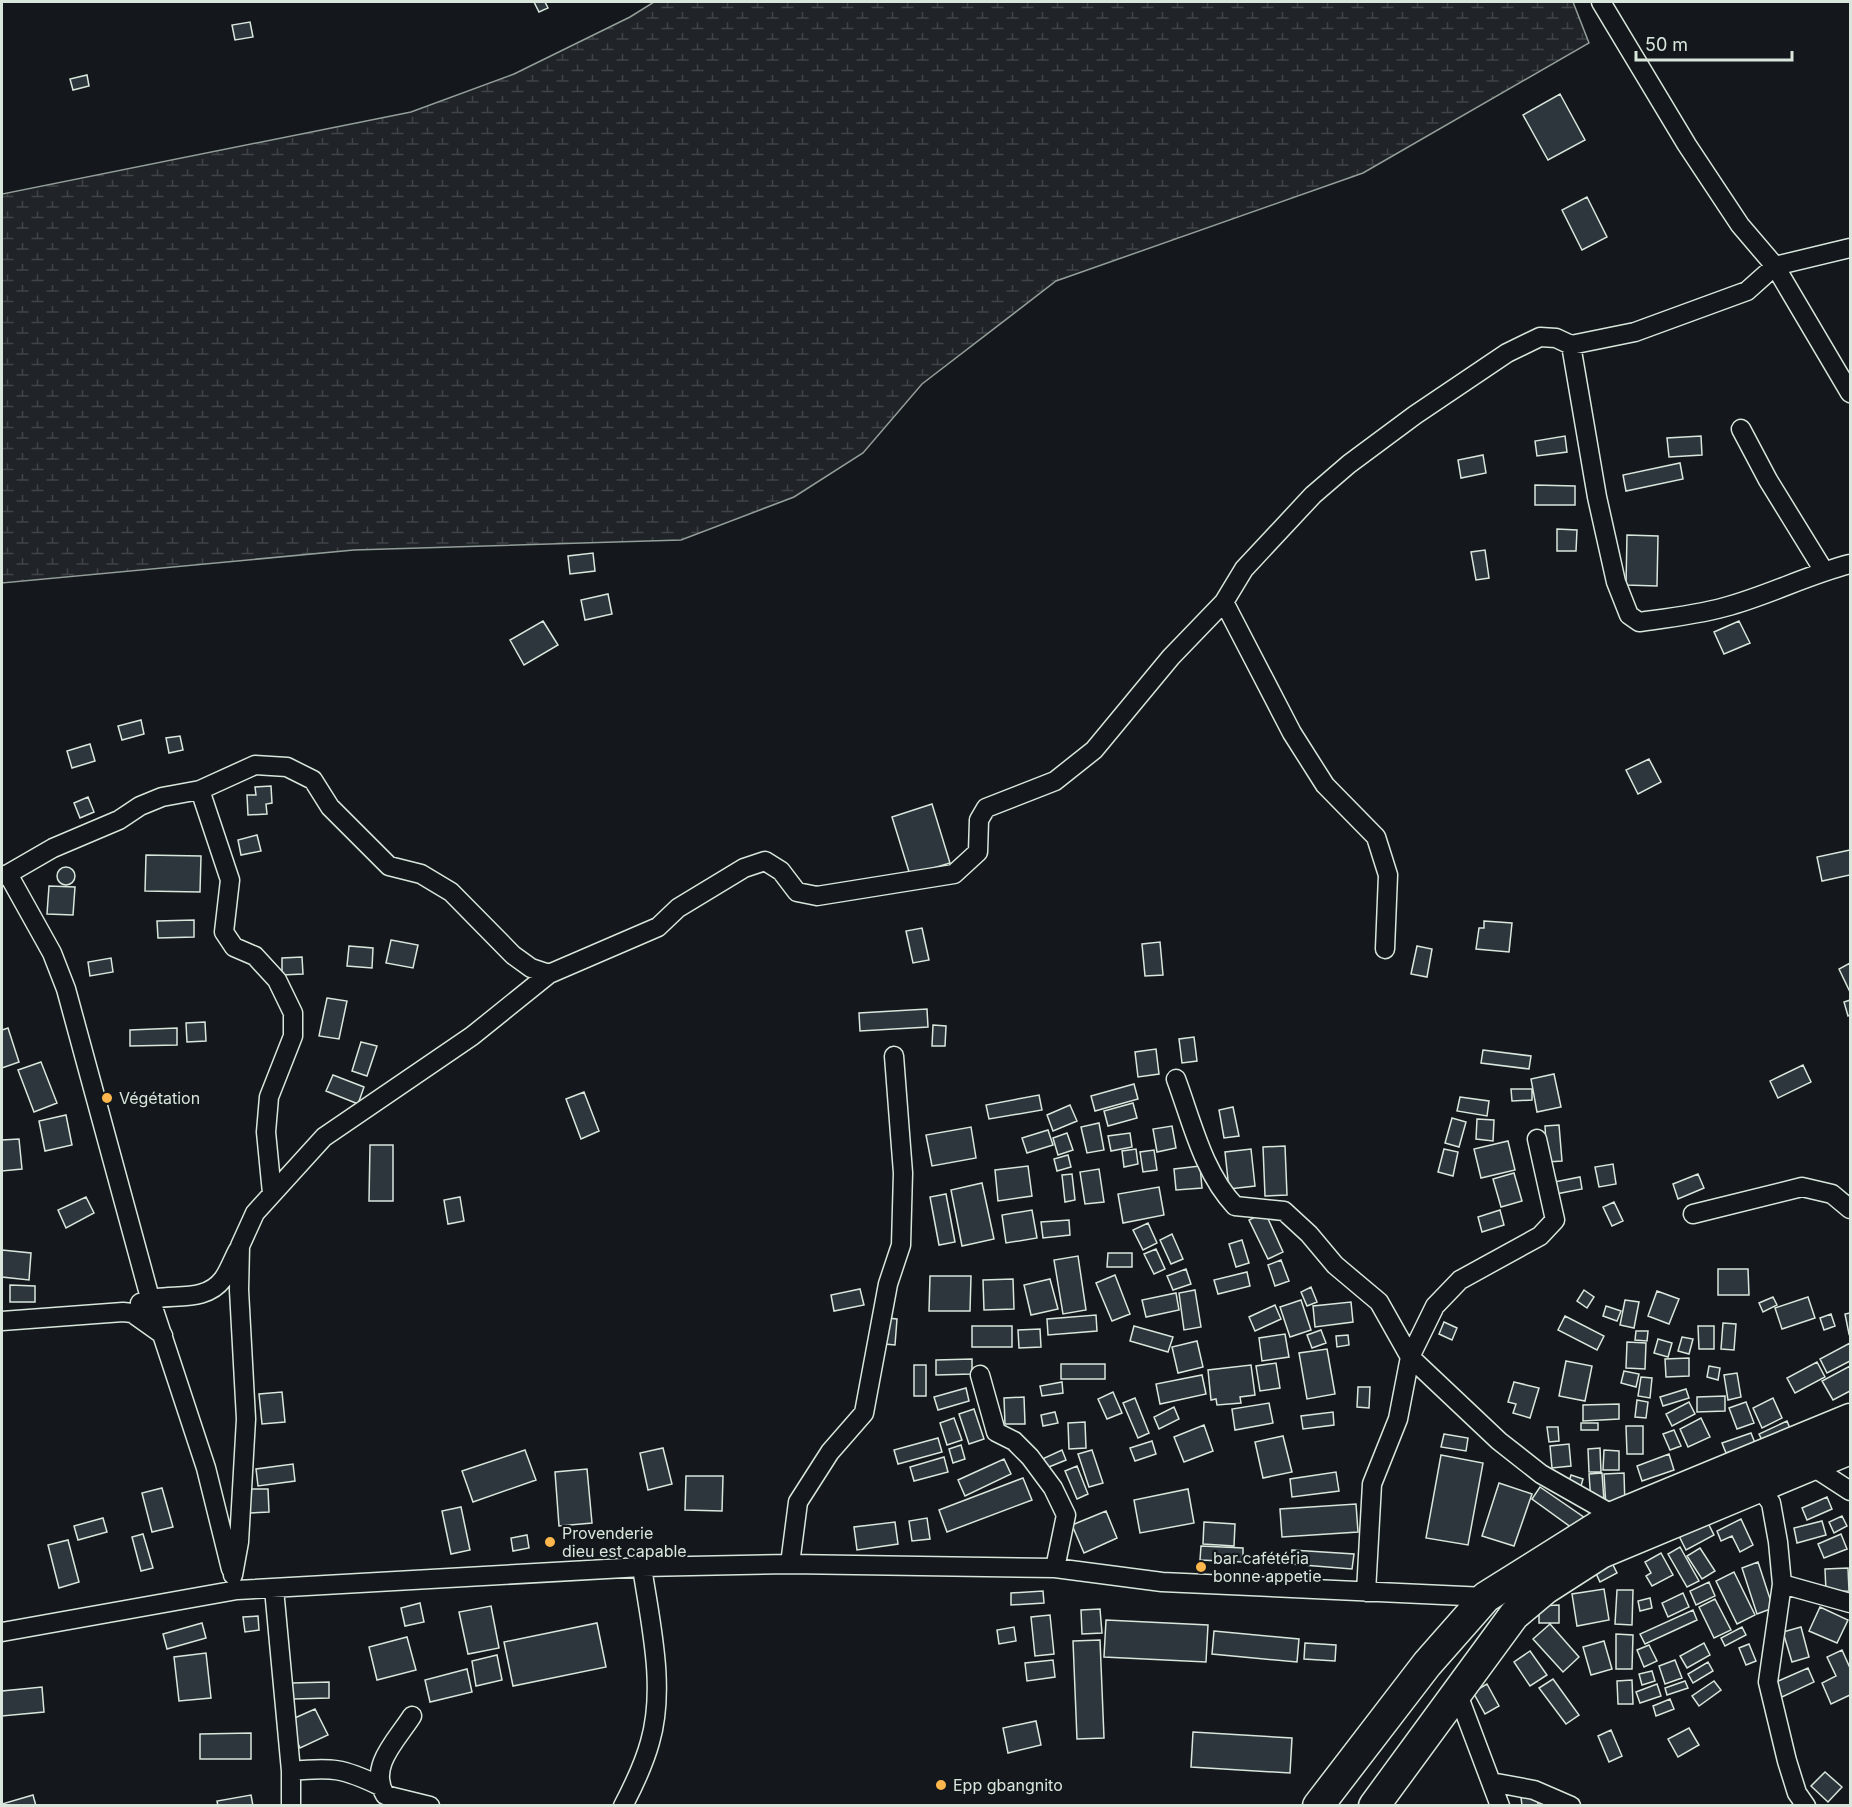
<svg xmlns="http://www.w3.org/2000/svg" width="1852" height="1807" viewBox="0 0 1852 1807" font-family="Inter,sans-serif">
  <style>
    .wetland { fill: url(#wetland-marsh); stroke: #939e99; stroke-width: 1.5 }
    .building { fill: #2c363c; stroke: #d8e6dc; stroke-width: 1.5 }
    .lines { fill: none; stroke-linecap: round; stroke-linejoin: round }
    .minor-casing { stroke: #d8e6dc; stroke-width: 21 }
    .primary-casing { stroke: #d8e6dc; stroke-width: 33 }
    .minor { stroke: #14181c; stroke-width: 18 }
    .primary { stroke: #14181c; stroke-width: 30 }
    .poi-dot { fill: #ffb74d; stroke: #14181c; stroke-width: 2 }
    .labels { text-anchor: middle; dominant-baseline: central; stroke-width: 4.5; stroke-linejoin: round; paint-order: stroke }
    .poi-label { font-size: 16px; fill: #d8e6dc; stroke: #14181c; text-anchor: start }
  </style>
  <defs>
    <pattern id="wetland-marsh" width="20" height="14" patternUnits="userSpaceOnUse" patternTransform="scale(1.5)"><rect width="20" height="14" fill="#202428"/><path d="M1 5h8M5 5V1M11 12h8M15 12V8" fill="none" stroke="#404447"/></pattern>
  </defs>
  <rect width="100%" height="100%" fill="#14181c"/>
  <path class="wetland" d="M654,2h919l16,41 -226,130 -307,108 -134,103 -59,69 -69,44 -113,43 -327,10 -352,33v-389l409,-82 103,-38 116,-57z"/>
  <path class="building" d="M534,2h11l3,6 -9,4z
    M250,22l3,15 -18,3 -3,-15z
    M87,75l2,11 -16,4 -3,-11z
    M1560,94l25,46 -37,20 -25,-45z
    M1587,197l20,40 -25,13 -20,-40z
    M1565,436l2,16 -30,4 -2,-15z
    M1701,436l1,19 -33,2 -2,-19z
    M1483,455l3,18 -25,5 -3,-18z
    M1680,463l3,16 -57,12 -3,-16z
    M1535,485l40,1v19h-40z
    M1557,529l20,1 -1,21h-19z
    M1627,535l31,1 -1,50 -31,-1z
    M1485,550l4,28 -13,2 -5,-28z
    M593,553l2,18 -25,3 -2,-18z
    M608,594l4,20 -27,6 -4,-20z
    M543,621l15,24 -34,20 -14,-25z
    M1739,621l11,22 -26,11 -10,-22z
    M141,720l3,14 -22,6 -4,-14z
    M180,736l3,14 -14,3 -3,-15z
    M90,744l5,17 -23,7 -5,-17z
    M1649,759l12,23 -23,12 -12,-24z
    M271,786l1,17 -6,1 1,10 -19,1 -1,-20h9l-1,-8z
    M88,797l6,15 -14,6 -6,-15z
    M932,804l18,59 -40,12 -18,-58z
    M257,835l4,16 -20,4 -3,-15z
    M1850,850v25l-28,6 -5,-24z
    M146,855l55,1 -1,36 -55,-1z
    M57 876a9 9 0 1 1 18 0a9 9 0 1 1-18 0Z
    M49,886l26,1 -2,28 -26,-1z
    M194,920v17l-36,1 -1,-17z
    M1484,921l28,2 -3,29 -33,-3 3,-21h5z
    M922,928l7,32 -16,3 -7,-32z
    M391,940l27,5 -5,23 -27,-5z
    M1160,942l3,33 -18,1 -3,-32z
    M349,946l24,2 -1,20 -25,-2z
    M1417,946l15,3 -5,28 -16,-3z
    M302,957l1,17 -21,1v-17z
    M111,958l2,14 -23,4 -2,-14z
    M1850,963v29l-11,-23z
    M327,998l20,3 -8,38 -20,-3z
    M1850,1000v15l-2,1 -4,-14z
    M927,1009l1,18 -68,4 -1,-18z
    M205,1022l1,19 -19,1 -1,-19z
    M933,1025l13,1 -1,20h-13z
    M8,1028l11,34 -17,6v-38z
    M177,1028v17l-47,1v-16z
    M1194,1037l3,24 -15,2 -3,-24z
    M361,1042l16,4 -10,30 -15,-5z
    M1156,1049l3,25 -21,3 -3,-25z
    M1483,1050l48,6 -2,13 -48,-6z
    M41,1062l16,41 -23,9 -16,-42z
    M1803,1065l8,17 -33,16 -8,-17z
    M1554,1074l7,33 -24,5 -6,-33z
    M333,1075l31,12 -6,17 -32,-13z
    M1134,1084l4,15 -43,12 -4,-15z
    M1511,1089h21v11l-20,1z
    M584,1092l15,39 -18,8 -15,-40z
    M1039,1095l3,15 -53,9 -3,-14z
    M1460,1097l29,4 -2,15 -30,-5z
    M1133,1103l4,15 -29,8 -4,-15z
    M1070,1105l7,16 -24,10 -6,-16z
    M1233,1107l6,29 -15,2 -5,-28z
    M66,1115l6,30 -27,6 -6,-30z
    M1452,1118l14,4 -7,25 -14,-4z
    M1477,1119l17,1 -1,21 -17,-2z
    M1099,1123l5,27 -17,3 -6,-26z
    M1559,1125l3,36 -15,1 -2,-36z
    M1172,1126l4,22 -19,4 -4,-23z
    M971,1127l5,31 -44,8 -6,-31z
    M1048,1130l5,15 -26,8 -5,-15z
    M1067,1133l6,17 -15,5 -5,-17z
    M1130,1133l2,14 -21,4 -3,-15z
    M19,1139l3,30 -20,2v-31z
    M1508,1141l7,29 -34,8 -7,-29z
    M370,1145h23v56h-24z
    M1285,1146l2,49 -22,1 -2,-49z
    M1136,1149l2,15 -14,3 -2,-16z
    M1251,1149l4,37 -26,3 -4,-37z
    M1444,1149l14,3 -5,24 -15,-4z
    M1154,1150l3,20 -14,2 -3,-20z
    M1068,1155l3,12 -14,4 -3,-12z
    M1613,1164l3,20 -17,3 -4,-20z
    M1028,1166l4,30 -34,5 -3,-31z
    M1200,1166l2,22 -26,2 -2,-21z
    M1099,1169l5,33 -19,2 -5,-32z
    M1514,1173l8,28 -21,6 -8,-28z
    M1072,1174l3,26 -10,2 -3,-27z
    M1698,1174l6,14 -26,11 -5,-15z
    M1580,1177l2,12 -26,5 -2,-12z
    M982,1183l12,56 -32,7 -11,-56z
    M1159,1187l5,28 -41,8 -5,-29z
    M946,1194l9,48 -16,3 -9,-48z
    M86,1197l8,16 -28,15 -8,-18z
    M460,1197l4,24 -16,3 -4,-24z
    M1614,1202l9,19 -11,5 -9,-19z
    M1032,1210l5,28 -31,5 -4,-28z
    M1500,1210l4,15 -22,7 -4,-15z
    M1265,1212l18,40 -15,7 -19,-39z
    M1069,1220l1,15 -27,3 -2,-16z
    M1148,1223l9,20 -14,7 -10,-20z
    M1172,1234l11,25 -12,5 -11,-24z
    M1242,1240l7,23 -13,4 -7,-23z
    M1156,1249l9,20 -11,5 -10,-20z
    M2,1250l29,3 -2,27 -27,-3z
    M1108,1253h24v14h-25z
    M1078,1256l8,54 -23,4 -9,-54z
    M1281,1260l8,21 -14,5 -7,-21z
    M1186,1269l5,15 -18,6 -6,-14z
    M1718,1269h30l1,26h-31z
    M1247,1272l3,14 -32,8 -4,-14z
    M1115,1275l15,39 -18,7 -16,-38z
    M930,1276h41l-1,35h-41z
    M1013,1279l1,30 -30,1 -1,-30z
    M1050,1279l8,30 -27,6 -7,-30z
    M10,1285l25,1v16h-25z
    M1311,1287l6,15 -10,4 -6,-14z
    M860,1289l4,16 -30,6 -3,-16z
    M1195,1290l6,37 -17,3 -5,-37z
    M1584,1290l10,7 -7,11 -10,-7z
    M1657,1291l22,8 -10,25 -21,-8z
    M1176,1293l3,17 -33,7 -4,-17z
    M1773,1297l4,8 -14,7 -4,-9z
    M1808,1297l7,21 -33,11 -7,-21z
    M1301,1300l10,30 -21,7 -10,-30z
    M1625,1300l14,2 -5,26 -14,-3z
    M1351,1302l2,20 -38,5 -2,-21z
    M1275,1305l6,14 -26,12 -6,-14z
    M1606,1306l15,5 -4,10 -14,-5z
    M1850,1313v20l-1,1 -4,-20z
    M1831,1314l4,12 -11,4 -4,-12z
    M1096,1315l1,16 -49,4 -1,-16z
    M1565,1316l39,20 -7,14 -39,-20z
    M887,1318l10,1 -2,26 -10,-1z
    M1444,1322l13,6 -5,12 -13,-6z
    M1723,1323l13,1 -2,26 -13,-1z
    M972,1326h40v21h-40z
    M1134,1326l39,11 -5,15 -38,-11z
    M1698,1326h16v23h-15z
    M1040,1329l1,18 -22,1 -1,-18z
    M1321,1330l5,13 -14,5 -5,-13z
    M1636,1331h12l-1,10 -12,-1z
    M1285,1334l4,23 -27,4 -3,-23z
    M1348,1335l1,10 -12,2 -1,-11z
    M1682,1337l11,2 -4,15 -11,-3z
    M1658,1339l14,4 -4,14 -14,-4z
    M1197,1341l6,26 -25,6 -6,-26z
    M1627,1342l19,1 -1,26 -19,-1z
    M1850,1343v18l-23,12 -7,-14z
    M1327,1349l8,45 -28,5 -8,-46z
    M1689,1358v18l-23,1 -1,-18z
    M972,1359v15l-36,1v-15z
    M1566,1361l26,5 -7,35 -26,-5z
    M1817,1362l8,15 -30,16 -8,-15z
    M1276,1363l4,25 -20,3 -4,-25z
    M1061,1364h44v15h-44z
    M914,1365h12v31h-12z
    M1251,1365l4,30 -15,2 1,6 -24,2 -1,-6 -5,1 -3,-30z
    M1709,1366l11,2 -2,12 -11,-3z
    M1850,1366v25l-17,9 -11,-19z
    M1624,1371l15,3 -3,13 -15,-4z
    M1737,1373l4,24 -13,3 -4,-25z
    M1202,1375l4,19 -46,10 -4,-20z
    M1641,1377l11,1 -2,20 -12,-2z
    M1062,1382l1,11 -21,3 -2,-10z
    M1514,1382l25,6 -9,30 -17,-5 3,-9 -8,-2z
    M1358,1387h12l-1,21 -12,-1z
    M966,1388l3,13 -31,9 -4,-13z
    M1686,1389l3,9 -26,8 -3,-9z
    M282,1392l3,30 -23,2 -3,-30z
    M1113,1392l9,21 -15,6 -9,-20z
    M1725,1396v15l-28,1v-15z
    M1024,1397l1,27h-20l-1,-26z
    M1135,1398l14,35 -11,5 -15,-35z
    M1773,1398l9,20 -20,10 -9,-20z
    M1637,1400l11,2 -2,16 -11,-1z
    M1689,1402l6,12 -23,12 -6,-12z
    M1746,1402l8,21 -17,6 -8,-21z
    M1269,1403l4,20 -38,7 -3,-21z
    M1619,1404v15l-36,2v-16z
    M1174,1407l5,12 -20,10 -5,-12z
    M974,1409l10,30 -15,5 -10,-30z
    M1055,1412l3,11 -15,3 -2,-11z
    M1333,1412l1,13 -31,4 -2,-13z
    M954,1418l8,22 -15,5 -7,-22z
    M1701,1418l9,19 -22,10 -8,-18z
    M1787,1421l4,10 -27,13 -5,-10z
    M1085,1422l1,26 -17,1 -1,-26z
    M1581,1423h17v7h-17z
    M1204,1425l9,26 -29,11 -10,-25z
    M1626,1426h17v28h-16z
    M1547,1427h11l1,14 -10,1z
    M1674,1430l7,16 -11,4 -7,-16z
    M1751,1433l4,10 -29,10 -4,-10z
    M1444,1434l24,4 -2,13 -25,-4z
    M1283,1436l9,36 -29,6 -8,-36z
    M938,1438l4,14 -44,12 -4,-14z
    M1152,1441l4,13 -21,7 -5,-13z
    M1569,1444l2,22 -19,2 -2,-22z
    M961,1445l4,14 -12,4 -4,-14z
    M663,1448l9,36 -24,6 -8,-37z
    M1600,1448l1,24h-12l-1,-23z
    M525,1450l11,30 -63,22 -11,-31z
    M1062,1450l4,10 -22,9 -4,-9z
    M1092,1450l11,33 -14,4 -11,-33z
    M1604,1450l15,1v19h-16z
    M1669,1454l5,16 -32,11 -5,-15z
    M1441,1455l42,8 -15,82 -42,-7z
    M944,1457l4,15 -34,9 -4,-14z
    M1004,1459l7,15 -46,22 -7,-16z
    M293,1464l2,17 -37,5 -2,-17z
    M1077,1466l11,28 -11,5 -12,-28z
    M587,1469l5,54 -33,3 -4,-54z
    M1336,1472l3,19 -47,6 -2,-18z
    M1602,1473l2,28 -13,1 -2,-28z
    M1624,1473l1,33 -19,1 -2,-33z
    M1571,1475l12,4 -2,7 -12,-4z
    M686,1476h37l-1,35 -37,-1z
    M1023,1478l9,22 -85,32 -8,-22z
    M1499,1483l33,11 -18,52 -32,-10z
    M1540,1487l48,33 -9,13 -47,-34z
    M162,1488l11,39 -21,5 -10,-39z
    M248,1489h20l1,23 -20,1z
    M1188,1489l6,34 -54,10 -6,-33z
    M1827,1497l5,12 -25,11 -5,-12z
    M1356,1504l2,28 -76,5 -2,-28z
    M461,1507l9,43 -19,4 -9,-43z
    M1106,1511l11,27 -33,15 -12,-28z
    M1842,1516l5,10 -13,7 -5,-11z
    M103,1518l4,14 -29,8 -4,-14z
    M927,1518l3,21 -18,2 -3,-20z
    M1706,1519l8,16 -28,15 -8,-16z
    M1741,1519l12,26 -13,7 -8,-16 -11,5 -4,-10z
    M1822,1521l4,14 -29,8 -3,-15z
    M895,1522l3,22 -41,6 -3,-23z
    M1204,1522l31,2 -1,22 -31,-2z
    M143,1534l10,34 -12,3 -9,-34z
    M1841,1534l6,15 -23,9 -6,-14z
    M527,1535l2,13 -16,3 -2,-13z
    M68,1540l11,42 -20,6 -11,-43z
    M1201,1546l42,2v14l-43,-2z
    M1680,1547l19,34 -12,6 -19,-33z
    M1700,1548l15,23 -13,8 -15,-23z
    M1292,1550l62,4 -2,15 -61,-5z
    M1661,1553l12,22 -21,11 -6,-10 5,-3 -6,-11z
    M1610,1559l7,14 -17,9 -7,-15z
    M1758,1562l15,46 -16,6 -15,-46z
    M1848,1568l1,23 -23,1 -1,-23z
    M1734,1572l21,43 -18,9 -21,-43z
    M1709,1582l6,14 -19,9 -6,-14z
    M1604,1589l5,31 -32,6 -5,-32z
    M1617,1590h16l-1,35 -17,-1z
    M1043,1591l1,12 -33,2v-12z
    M1683,1593l6,14 -21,10 -6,-14z
    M1650,1598l2,10 -12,3 -2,-10z
    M1715,1599l16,31 -17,8 -15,-31z
    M420,1603l4,19 -19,4 -4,-18z
    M1559,1605v18h-20v-17z
    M491,1606l8,42 -31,6 -9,-42z
    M1820,1607l28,13 -11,23 -28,-12z
    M1100,1609l2,24 -20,1 -1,-24z
    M1693,1610l4,10 -52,24 -5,-10z
    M1050,1615l4,39 -19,2 -4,-39z
    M258,1616l1,14 -14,2 -2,-15z
    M1106,1620l102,5 -2,37 -102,-5z
    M202,1623l4,15 -39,11 -4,-15z
    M597,1623l9,44 -93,19 -9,-44z
    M1550,1624l29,33 -16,15 -30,-33z
    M1014,1627l2,14 -17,3 -2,-14z
    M1742,1627l4,8 -21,11 -4,-8z
    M1801,1627l8,30 -17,5 -9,-30z
    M1214,1631l85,8 -2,23 -85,-8z
    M1616,1634l17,1 -1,34h-16z
    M407,1637l9,33 -39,10 -8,-33z
    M1100,1640l4,98 -27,1 -4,-98z
    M1604,1641l8,28 -21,6 -8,-28z
    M1305,1643l31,2 -1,16 -31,-2z
    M1704,1643l6,12 -23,13 -7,-12z
    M1749,1644l7,17 -10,4 -7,-17z
    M1649,1645l8,16 -13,6 -7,-17z
    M1842,1650l8,18v27l-19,9 -9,-21 14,-7 -9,-19z
    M1530,1651l17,24 -17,11 -16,-24z
    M206,1653l5,45 -32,3 -5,-44z
    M497,1655l5,25 -26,6 -4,-25z
    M1053,1660l2,17 -28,4 -2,-18z
    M1675,1660l7,18 -17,6 -6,-18z
    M1708,1662l5,9 -20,12 -5,-9z
    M1808,1668l6,14 -32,15 -6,-15z
    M467,1669l5,23 -42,10 -5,-22z
    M1652,1671l3,10 -13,4 -3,-11z
    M1553,1679l26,36 -13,9 -27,-36z
    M1632,1680l1,24h-15l-1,-23z
    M1685,1681l3,7 -21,7 -2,-7z
    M1714,1681l7,9 -22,16 -7,-10z
    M329,1682v16l-36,1 -1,-16z
    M1487,1684l12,22 -14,8 -12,-22z
    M1657,1684l4,12 -21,7 -4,-11z
    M42,1687l2,25 -42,4v-25z
    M1670,1699l4,10 -18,7 -3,-10z
    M315,1709l13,26 -28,13 -12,-27z
    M1036,1721l5,24 -33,8 -5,-25z
    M1689,1728l10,17 -21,12 -10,-18z
    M1611,1730l11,26 -13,6 -11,-26z
    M1193,1732l99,6 -2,35 -99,-6z
    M251,1733v26h-51v-25z
    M1825,1772l17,15 -14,15 -17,-16z
    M33,1795l3,11h-34v-2z
    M251,1795l2,11h-35l-1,-5z
    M1538,1796v10h-16l-1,-9z"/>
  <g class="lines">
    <defs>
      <path id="minor" d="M1601,2l86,143 53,80 35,41 75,127
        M1571,345l26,152 19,85 13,33 10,7c29,-4 57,-7 86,-15 42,-11 82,-32 125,-43
        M1741,429l27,51 56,91
        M1224,602l68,131 33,52 51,52 12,38 -3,74
        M200,790l30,90 -6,52 10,15 21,9 22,24 16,33v23l-24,61 -3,35 6,61
        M8,874l45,-26 66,-28 21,-14 22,-9 38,-7 55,-25 32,2 26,13 17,27 59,59 32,8 30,18 62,63 18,13 18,6
        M2,876l6,-2 44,79 14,36 84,309 56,170 25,101
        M1176,1079c16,43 27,93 59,127l49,5 25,23 26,31 44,37 31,55 89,84 42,33 74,42
        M1693,1214l109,-27 30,7 18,15
        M140,1303c25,-13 63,3 83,-24 6,-8 10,-20 15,-29
        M2,1321l121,-9 9,1 31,22
        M980,1375l16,57 18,9 16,16 23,31 13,27 -11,53
        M1810,1465l40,26
        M1759,1487l12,16 7,39 4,42 -14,98 19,79 10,32 9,13
        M790,1564l8,-62 32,-50 34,-39 24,-129 13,-39 2,-72 -9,-117
        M233,1575l6,-33 7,-123 -7,-129 1,-44 15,-33 69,-76 148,-101 77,-62 109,-47 20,-19 66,-40 21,-7 16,10 16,21 20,4 137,-22 24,-22 1,-32 7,-12 69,-27 39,-31 77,-93 53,-55 20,-33 69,-74 36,-31 66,-49 92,-62 33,-16 16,1 15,7 64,-13 112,-41 28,-25 75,-18
        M1782,1584l68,19
        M274,1589l17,182v35
        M1366,1592l6,-108 26,-65 12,-62 25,-51 25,-26 80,-44 15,-16 -18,-81
        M2,1632l235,-42 405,-23 148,-3 265,4 107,14 324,15
        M1457,1692l43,114
        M412,1716c-15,24 -44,50 -27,79l45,11
        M291,1771c41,-4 52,-3 89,15
        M1491,1782l43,8 37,16
        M623,1806c11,-21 21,-42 27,-64 16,-55 0,-120 -8,-175"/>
      <path id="primary" d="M1318,1806l109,-142 59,-67 129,-81 235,-97
        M1374,1806l140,-191 31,-26 56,-36 249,-104"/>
    </defs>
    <use href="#minor" class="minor-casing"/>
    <use href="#primary" class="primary-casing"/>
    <use href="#minor" class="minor"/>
    <use href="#primary" class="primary"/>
  </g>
  <g class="poi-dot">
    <circle cx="107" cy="1098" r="6"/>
    <circle cx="550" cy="1542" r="6"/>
    <circle cx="1201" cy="1567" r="6"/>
    <circle cx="941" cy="1785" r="6"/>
  </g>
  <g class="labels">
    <g class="poi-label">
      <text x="119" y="1098">Végétation</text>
      <text x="562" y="1533">Provenderie<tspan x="562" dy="18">dieu est capable</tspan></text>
      <text x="1213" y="1558">bar cafétéria<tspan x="1213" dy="18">bonne appetie</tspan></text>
      <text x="953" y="1785">Epp gbangnito</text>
    </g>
  </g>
  <rect width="1852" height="1807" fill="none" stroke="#d8e6dc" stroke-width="6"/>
  <path d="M1636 51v9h156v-9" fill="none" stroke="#d8e6dc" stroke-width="3"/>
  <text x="1645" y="51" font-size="18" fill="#d8e6dc" stroke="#14181c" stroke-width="4.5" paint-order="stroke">50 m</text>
</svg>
